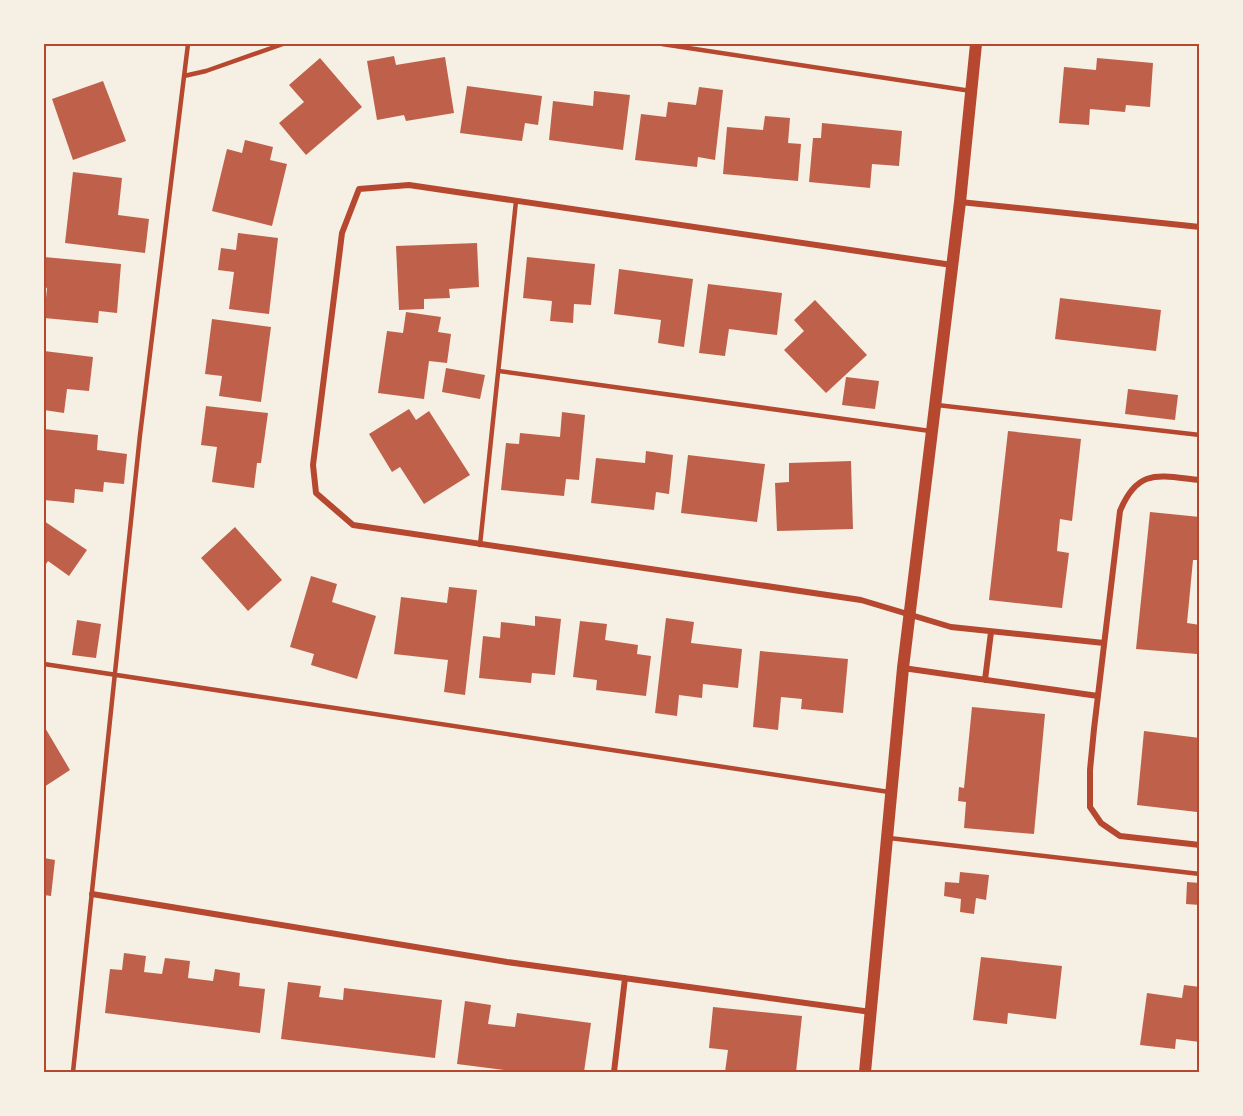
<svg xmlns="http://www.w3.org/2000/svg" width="1243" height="1116" viewBox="0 0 1243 1116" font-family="Signika,sans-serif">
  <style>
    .building { fill: #bf614a }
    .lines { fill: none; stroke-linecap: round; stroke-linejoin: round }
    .service { stroke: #b5482f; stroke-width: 4.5 }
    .minor { stroke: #b5482f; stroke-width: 6 }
    .secondary { stroke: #b5482f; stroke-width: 12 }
    .neatline { fill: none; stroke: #b5482f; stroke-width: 2 }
  </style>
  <rect width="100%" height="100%" fill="#f6efe4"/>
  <path class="building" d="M394,56l2,9 49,-8 9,56 -48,8 -2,-6 -27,5 -10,-59z
    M320,58l42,49 -56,48 -27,-32 25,-21 -15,-17z
    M1097,58l56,5 -3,44 -24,-2 -1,7 -35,-3 -1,16 -30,-2 5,-56 32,3z
    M103,81l23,60 -53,19 -21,-61z
    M467,86l75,10 -4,29 -13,-2 -3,18 -62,-8z
    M699,87l24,3 -8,70 -17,-3 -1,10 -62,-7 6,-46 25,3 2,-15 28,3z
    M594,91l36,4 -7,55 -74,-10 4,-39 40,5z
    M765,116l25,2 -2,25 13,1 -3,37 -75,-7 4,-47 36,3z
    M822,123l80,8 -3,35 -27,-2 -2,24 -61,-6 4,-44h8z
    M245,140l28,7 -3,13 17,4 -15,62 -60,-15 15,-62 15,4z
    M73,172l49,6 -4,37 31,4 -4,34 -80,-10z
    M238,233l40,5 -9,76 -40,-5 5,-37 -16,-2 3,-22 15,2z
    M477,243l2,44 -30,2 1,9 -26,1v10l-25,1 -3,-64z
    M44,257l77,7 -4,49 -18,-2 -1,12 -54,-5 3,-30 -3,-1z
    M527,257l68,7 -4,41 -17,-1 -1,19 -23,-2 2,-20 -29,-3z
    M619,269l74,10 -9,68 -26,-4 3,-23 -47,-6z
    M708,284l74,9 -5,42 -48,-6 -4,27 -26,-3z
    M1060,298l101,12 -5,41 -101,-12z
    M815,300l52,55 -41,38 -42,-43 20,-19 -10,-11z
    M406,312l35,5 -3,15 13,2 -4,29 -18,-2 -5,38 -46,-6 9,-62 16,2z
    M212,319l59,8 -10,75 -42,-6 3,-20 -17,-2z
    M44,351l49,6 -4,34 -22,-2 -3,24 -20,-3z
    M446,368l39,7 -5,24 -38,-7z
    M846,377l33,4 -4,28 -33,-4z
    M1128,389l50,6 -3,25 -50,-6z
    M206,406l62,7 -7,50h-4l-3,25 -42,-6 5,-35 -16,-2z
    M409,409l7,11 13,-9 41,64 -46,29 -24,-37 -8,5 -23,-38z
    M562,412l23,3 -6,65 -13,-1 -2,17 -63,-6 5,-47 13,1 1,-11 40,4z
    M44,429l54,6 -1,15 30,4 -3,30 -20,-2 -1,10 -28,-3 -1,14 -30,-3z
    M1008,431l73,8 -9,82 -12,-2 -3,32 12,2 -7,55 -73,-8z
    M646,451l27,4 -4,39 -13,-2 -2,18 -63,-7 5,-45 49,5z
    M688,455l77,9 -8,58 -76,-9z
    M851,461l2,68 -76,2 -2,-48 14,-1v-19z
    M1150,512l50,5v43h-7l-6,63 13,2 -3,29 -61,-5z
    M44,521l43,29 -18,26 -21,-15 -4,6z
    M235,527l47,53 -34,31 -47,-53z
    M311,576l26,8 -5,18 44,14 -19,63 -46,-14 3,-11 -24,-7z
    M449,587l28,3 -12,105 -21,-3 4,-32 -54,-6 7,-57 46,6z
    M535,616l26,3 -6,56 -23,-2 -1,10 -52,-5 4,-42 17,2 1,-16 34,4z
    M666,618l28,4 -3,21 51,6 -4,39 -35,-4 -1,14 -23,-3 -2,21 -22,-3z
    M77,620l24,4 -5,34 -24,-3z
    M580,621l27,3 -2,16 33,5 -1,9 14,2 -5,40 -50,-6 1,-10 -24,-3z
    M760,651l88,8 -5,54 -42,-4 1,-10 -21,-2 -3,33 -25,-3z
    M972,707l73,7 -11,120 -70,-6 2,-26 -8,-1 1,-14 5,1z
    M44,726l26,44 -26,17z
    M1144,731l56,7v54l-3,20 -60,-7z
    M44,858l11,2 -4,36 -7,-1z
    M960,872l29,3 -3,25 -10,-2 -2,16 -14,-2 1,-13 -17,-3 1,-14 14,1z
    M1187,882l13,1v22l-14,-1z
    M124,953l22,3 -2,16 18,2 3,-16 25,3 -2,17 25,3 2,-12 25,4 -1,13 26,3 -5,44 -155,-20 5,-44 12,1z
    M981,957l81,9 -6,53 -48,-6 -1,11 -34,-4z
    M288,982l33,4 -2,11 24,3 1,-12 98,12 -7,58 -154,-19z
    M1184,985l16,2v55l-24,-3 -1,10 -35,-4 7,-52 35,5z
    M465,1001l26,4 -3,19 27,3 2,-14 74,10 -7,49h-65l-62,-8z
    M713,1007l89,9 -6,56h-71l3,-22 -19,-2z"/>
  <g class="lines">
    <path class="service" d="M662,44l309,47
      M184,76l22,-5 77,-27
      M499,371l431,60
      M937,405l263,30
      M480,545l36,-344
      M44,664l845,128
      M889,838l311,36
      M73,1072l67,-637 48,-391"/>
    <path class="minor" d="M960,202l240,25
      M952,265l-543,-80 -50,4 -17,44 -29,232 3,28 37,32 508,75 90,27 153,16
      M1200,480c-40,-4 -62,-13 -80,31l-26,218 -4,41v37l11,16 19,13 80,9
      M903,668l195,28
      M985,680l6,-48
      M92,894l415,68 364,50
      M614,1072l11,-94"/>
    <path class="secondary" d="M865,1072l38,-404 57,-466 16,-158"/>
  </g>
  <rect width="1243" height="1116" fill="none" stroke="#f6efe4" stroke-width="90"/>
  <rect x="45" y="45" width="1153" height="1026" class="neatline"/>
</svg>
